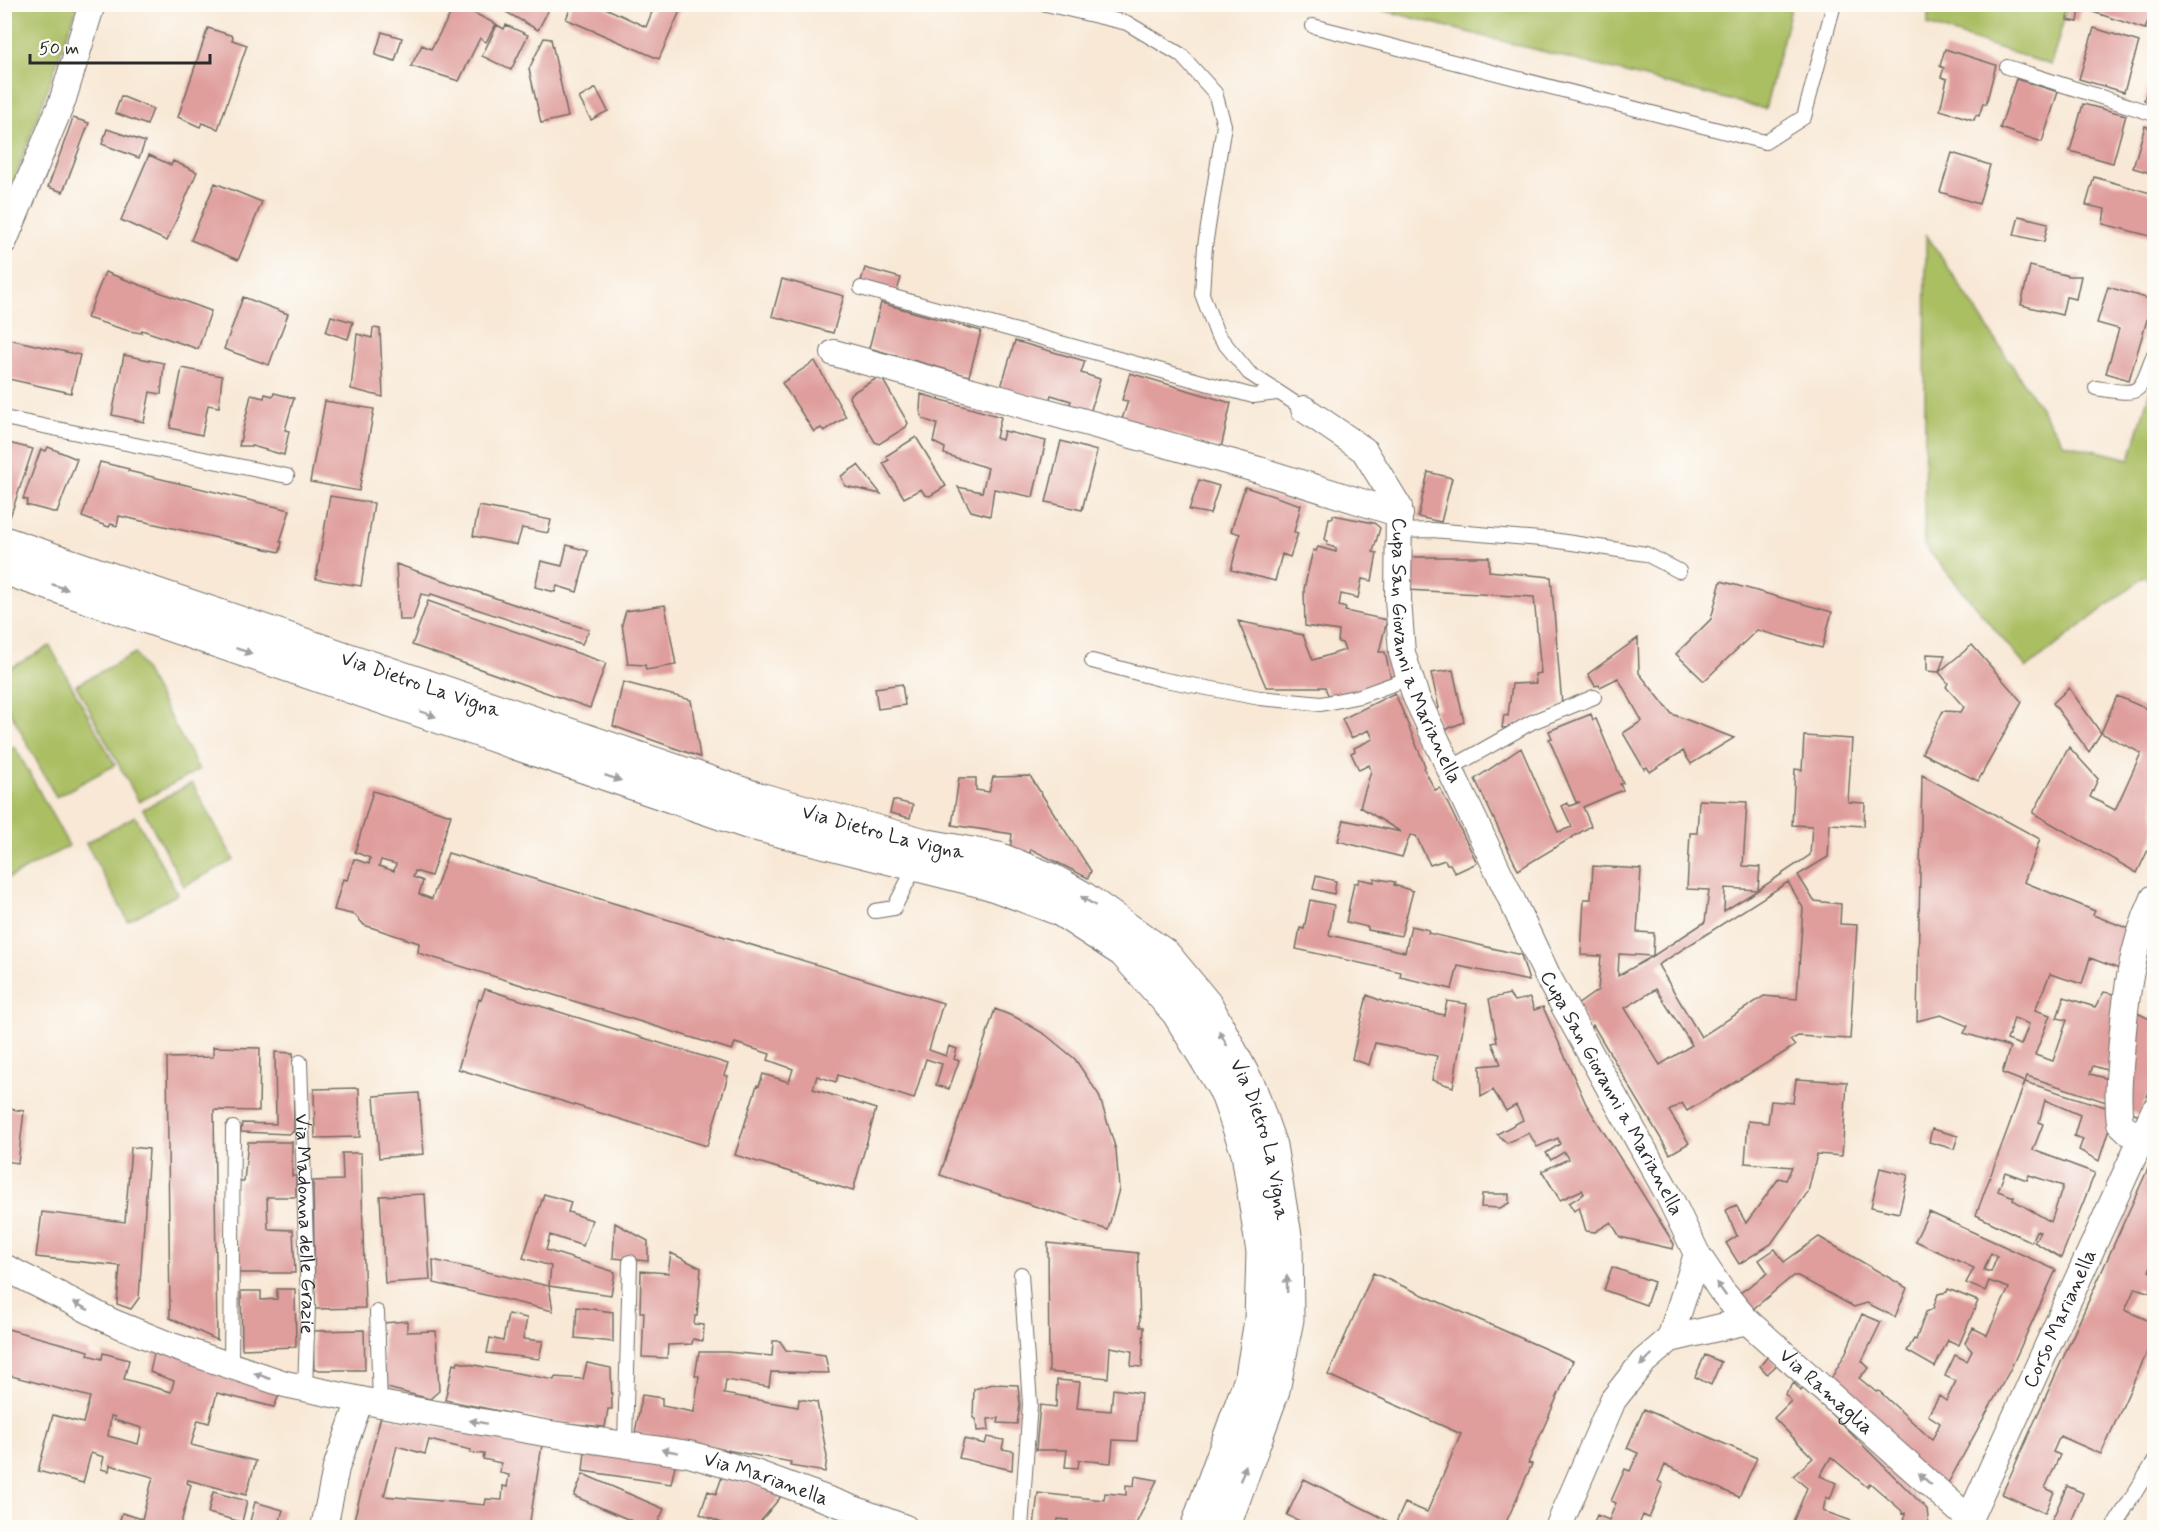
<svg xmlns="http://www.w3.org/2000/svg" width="2159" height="1532" viewBox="0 0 2159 1532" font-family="Mynerve,sans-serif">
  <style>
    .green { fill: #aabe62; stroke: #6a7446; stroke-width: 1.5 }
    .building { fill: #df9d9b; fill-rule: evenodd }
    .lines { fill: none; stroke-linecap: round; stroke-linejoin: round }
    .lane-casing { stroke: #736d66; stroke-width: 16 }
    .street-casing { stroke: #736d66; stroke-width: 28 }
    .secondary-casing { stroke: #736d66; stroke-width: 35 }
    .lane { stroke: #fff; stroke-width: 14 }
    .street { stroke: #fff; stroke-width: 26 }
    .secondary { stroke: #fff; stroke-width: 33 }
    .oneway { fill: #a0a0a0 }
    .labels { text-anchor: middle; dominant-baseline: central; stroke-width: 4.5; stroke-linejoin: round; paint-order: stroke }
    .street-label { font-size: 20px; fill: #2b2b2b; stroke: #fdfcf7 }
  </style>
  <rect width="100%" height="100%" fill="#fdfcf7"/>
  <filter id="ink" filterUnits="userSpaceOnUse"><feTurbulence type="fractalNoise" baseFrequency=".0167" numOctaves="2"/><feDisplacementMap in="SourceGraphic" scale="12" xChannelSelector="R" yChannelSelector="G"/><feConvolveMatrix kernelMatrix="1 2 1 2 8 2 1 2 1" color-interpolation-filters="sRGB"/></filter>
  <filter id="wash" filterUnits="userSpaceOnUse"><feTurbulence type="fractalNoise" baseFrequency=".008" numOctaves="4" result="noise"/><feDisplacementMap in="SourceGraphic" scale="24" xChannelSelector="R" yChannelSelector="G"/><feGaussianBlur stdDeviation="1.35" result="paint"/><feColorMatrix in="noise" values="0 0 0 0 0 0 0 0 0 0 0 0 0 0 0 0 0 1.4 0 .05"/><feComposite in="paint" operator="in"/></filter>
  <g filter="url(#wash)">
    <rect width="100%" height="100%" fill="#f8e8d5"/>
    <path class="green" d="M5,4l73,1 -73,201 -1,-201z
      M1384,4h408v1l-27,104 -383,-99z
      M1928,5v-1l140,1 -17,60 -123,-40z
      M1926,234l137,209 67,16 24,-83v214l-9,-14 -118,92 -103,-123z
      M50,646l65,119 -59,32 -51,-95v-31z
      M135,653l64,117 -60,32 -63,-117z
      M15,747l54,99 -60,32 -5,-8v-117z
      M192,783l42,77 -50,26 -41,-77z
      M135,816l43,78 -50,27 -42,-78z"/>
    <g id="blocks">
      <path class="building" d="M456,4l40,20 -10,18 -6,-4 -21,43 -48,-15 11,-21 9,4z
        M492,4h49l8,5 -11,21z
        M572,4h25l49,23 8,-20 4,2 5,-5h20l-24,55 -93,-40z
        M2092,4h62l-9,25 -55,-18z
        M2069,7l11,2 -2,13 -11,-2z
        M497,25l7,4 2,-4 22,10 -17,35 -29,-14z
        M208,28l25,8 -1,4 15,5 -29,84 -16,-6 -2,4 -22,-10z
        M2094,28l45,14 -15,50 -45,-13z
        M382,32l20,6 -7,23 -20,-6z
        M544,38l7,1 17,78 -27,6 -12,-54z
        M1945,49l51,16 -10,39 -3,-1 -4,13 -3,-1 -2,5 -34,-10 7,-31 -6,-2 3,-9 -4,-2z
        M2152,73h2v30l-10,-3z
        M2016,79l42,13 -16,50 -42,-14z
        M596,88l12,23 -17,9 -12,-22z
        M121,96l32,13 -6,16 -32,-12z
        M2083,104l43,11 -13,48 -43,-12z
        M73,118l16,5 -26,69 -15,-5z
        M2145,126l9,3v45l-21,-6z
        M107,129l38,13 -6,16 -37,-14z
        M1952,153l38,12 -11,39 -39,-12z
        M149,155l22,10 2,-4 24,11 -30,69 -46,-21z
        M2094,177l60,17v43l-51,-13 2,-15 -19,-4z
        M215,183l47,19 -24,58 -47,-20z
        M2019,216l29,7 -4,19 -30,-7z
        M2030,266l39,10h12l-5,23 -10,-2 -4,18 -41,-10z
        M865,268l36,10 -5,16 -36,-10z
        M105,272l106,39 -13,38 -56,-19 -1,3 -12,-2 -42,-13z
        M782,279l62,17 -11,37 -61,-17z
        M2108,287l45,13 -24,80 -23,-7 13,-44 -22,-6z
        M243,297l45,17 -19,51 -45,-16z
        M881,303l100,28 -12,45 -100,-28z
        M331,316l22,6 -5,17 -22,-7z
        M373,328l7,1 3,68 -32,-8 6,-55 15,4z
        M4,338l76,17 -9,38 -67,-15z
        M1015,341l70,20 -4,12 19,6 -12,41 -22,-6 5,-13 -20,-6 -2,6 -48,-14z
        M124,355l40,8 -3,31 -11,-2 -6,30 -32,-7z
        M815,361l31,56 -22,14 -3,-3 -7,4 -32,-49z
        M182,368l40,8 -3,31 -11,-2 -6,30 -32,-7z
        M1130,373l101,30 -10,45 -99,-29 6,-18 -6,-1z
        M877,378l6,2 25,43 -2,4 -27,17 -4,-2 -26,-44 1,-4z
        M274,393l20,5 -9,32 4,1 -5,24 -32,-9h-13l12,-51 13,3 1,-4 8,2z
        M921,394l80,23 -5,21 6,2 2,-9 42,10 -13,56 -39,-8 -4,27 -19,-5 -13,-24 24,5 6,-24 -44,-14 1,-6 -12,-6 4,-18 -14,-5 -3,-8z
        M325,401l49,8 -15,82 -49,-9z
        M916,437l30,49 -16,10 -5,-1 -4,-6 -17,9 -21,-35 6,-3 -3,-4z
        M1061,441l36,10 -15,59 -36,-8z
        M4,442l29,7 -23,68 -6,-3z
        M48,447l29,12 -20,54 -31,-8 2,-5 -5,-1 18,-50 5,2z
        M100,462l29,7 -1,2 162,39 -10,32h2l-2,10 -161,-36 -2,10 -6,-2 -2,3 -27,-10z
        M858,465l23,29 -36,-8 -4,-10z
        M1428,472l24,6 -11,44 -23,-5z
        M1199,480l20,6 -9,28 -21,-4z
        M1245,487l56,18 -7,27 4,1 -8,24 -8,-3 -7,27 -44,-11 9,-36 -9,-3z
        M330,496l44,7 -13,83 -45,-7z
        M479,506l72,14 -3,13 -26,-5 -5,17 -44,-9z
        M1333,515l41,8 6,5 -7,24 4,1 -5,28 -10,-2 -4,19 -17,-4 -2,12 7,2 -1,3 42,9 -8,32h6l7,31 -62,17 -5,-13h-59l-28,-66 65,14 10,25 32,-10 -3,-7 -4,-1 1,-11 -34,-5 -1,-37 9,-39 3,1 2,-4 18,5v-4l-9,-3 1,-4 -3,-1 4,-22h4z
        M567,545l21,6 -11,41 -20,-6 -2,6 -20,-5 6,-26 21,5z
        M1411,557h78v14l62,6 11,128 -50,22 -10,1 2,-13 4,1 4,-32 24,-1 -1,-9 6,-1 -7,-76 -126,-7z
        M396,564l193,66 -7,14 -151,-50 -1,2 -9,-2 -8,26h-14z
        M1721,581l111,31 -10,36 -65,-18 -53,51 -28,-27 35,-35z
        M428,601l178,62 -16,45 -178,-63z
        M665,605l11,60 -30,5 -1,-5 -17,-1 -6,-40 4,-13z
        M1638,638l1,35 33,41 62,24 -43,26 -8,-13 -33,21 -3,-5 -3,2 -21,-36 19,-12 -24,-43 -18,9 -1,-2 -4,1 -7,-12z
        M1972,645l50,57 -44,79 -56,-28 21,-42 18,1 3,-5 -18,-20 2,-4 -9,-11z
        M1927,654l18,1 -6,17 -12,-1z
        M1453,670l11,52 -22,9 -8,-21 5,-2 -8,-35z
        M623,682l68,18 9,57 -87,-31z
        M902,684l3,21 -27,4 -3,-21z
        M2069,688l32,45 -12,19 -36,-49z
        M1395,693l30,73 -1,3 11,21 5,-2 37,75 -22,10 -5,-9h-3l-2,-4 -15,5 -14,-29 -6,-1 -8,22 -64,-16 6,-21 57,12 -41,-25 11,-36 -2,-6 -10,5 -8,-17 4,-2 -1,-3 19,-9 -4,-9 -18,8 -9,-19z
        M2117,696l37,16v125l-17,36 -104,-60 36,-66 29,32 -8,18 25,13 26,-57 -40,-20z
        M1591,714l2,6 3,-1 27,64 -3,1 3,6 -40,17 8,19 -73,44 -43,-91 46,-31 37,84 14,-5 -10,-21 5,-3 3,3 10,-4h-4l-27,-63 3,-1 -3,-7z
        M1804,736l48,3 -4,63 17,1 -1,23 -34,-2 -2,33 -30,18 16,26 27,3 -1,20 17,1 -7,114 -52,-3 -8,4 5,6 -108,65 -5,-8 -13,8 20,32 -19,11 -77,-129 -4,3 -12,-23 21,-15 3,-34 -20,-1 3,-56h7l2,-33 48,3 -4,63 17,1 -1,23 52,-34 4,-32 -22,-1 3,-56h7l2,-33 48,2 -4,64 17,1 -2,23 -33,-2 -1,23 34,-21 52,-35 2,-29 -20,-1 3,-56 7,1zM1788,882l15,26 -6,91 -33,-3 -63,41 -43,-72zM1619,954l34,2 -35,20zM1656,989l36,56 -32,20 -35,-57z
        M1922,775l118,64 -16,43 71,29 -2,4 39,15 -10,40 -32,-12 -8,26 -32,-10 -15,36 15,5 -15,40 18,6 14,-41 -10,-2 7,-21 31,10 9,-15 15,3 -9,76 -17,-5 -3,8 19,5 3,25 -85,-28 -2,6 90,28 -16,51 -20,-11 4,-11 -9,-3 6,-21 -35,-15 -6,22 4,2 -10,26 62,23 -34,85 -27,-16 6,-10 -4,-1 -5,11 -55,-27 49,-133 -23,-9 8,-26 -46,-14 4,-7 -27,-11 -24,6zM2014,1018l15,6 -8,21 -14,-5zM2005,1172l22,8 2,-5 34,11 -12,36 -38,-22 1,-3 -16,-6z
        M1030,776l61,95 -3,7 -57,-29 -1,4 -20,-3 2,-16 -60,-9 7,-47h17v12l13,2 4,-15z
        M373,791l78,24 -20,61 -16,-5 -2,6 10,4 -4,13 13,5 16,-46 495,150 -14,47 17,6 3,-10 8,3 -3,10 5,2 -10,28 -13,-4 6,-21 -16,-5 -12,40 -76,-24 -2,7 -19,-6 -4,13 63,20 -23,82 -118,-36 22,-70 2,1 4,-12 26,8 4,-13 -25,-9 2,-6 -35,-11 -3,7 -314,-97 1,-10 -55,-18 -9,-10 -21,-5 9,-31 4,1 7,-21 15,5 1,-6 -15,-6zM381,860l15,4 -2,7 -15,-5z
        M893,800l20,5 -3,13 -20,-5z
        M1316,876l20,5 -2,13 -21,-5z
        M1374,878l21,4 -1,3 19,6 -12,45 -33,-6v-3l-22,-5 8,-39h4l1,-4 15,3z
        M1310,900l24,5 -5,30 76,17 6,-26 18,4 -1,3 93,22 8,26 -71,-15 -6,23 -52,-12 1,-5 -105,-23 4,-21 4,1z
        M485,989l243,75 -4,11 4,1 -21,70 -249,-77 21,-70 2,1z
        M1509,994l5,7 16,-3 4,12 9,-3 43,97 88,140 -1,5 -53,-12 -9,-15 -16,10 -9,-1 -7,-24 -5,4 -5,-8 15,-9 -2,-4 -22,10 -18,-29 26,-12 -4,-7 -13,8 -5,-7 14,-9 -2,-6 -21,9 -8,-14 -22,10 -10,-9 26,-14 -7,-15 -10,6 -13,-21 -12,7 -1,-31 21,-2 -9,-21 5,-1 -8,-43z
        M1367,995l17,7 60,13 3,-14 20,3 -14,83 -21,-7 5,-24 -62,-13 -6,22 -17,-6z
        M995,1009l22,9 29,17 29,24 24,36 17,55 3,39 -11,41 -168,-55z
        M2133,1011l21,10v60l-15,34 -12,-5z
        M213,1047l47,1 -1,63 -45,-1 3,230 -47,-22 -3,-260 46,-1z
        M275,1052l18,1 1,78 -5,3 -48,-2 1,-9 34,1z
        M1796,1079l51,3 -5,74 -25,-2 -9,38 -37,52 -32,20 -13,-21 11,-7 -11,-26 10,-5 10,18 33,-45 7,2 6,-13 -47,-4 3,-42 20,2 3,-22 22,2z
        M359,1088l1,49 -45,1 -1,-49z
        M419,1093l5,61 -45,4 -5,-62z
        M4,1108l20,3 -6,52 -14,-2z
        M1932,1129l26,7 -4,13 -25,-7z
        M248,1142h44v34h4v21h-29l1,32 25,1 2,43h-57v-92h6z
        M131,1147l18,2 -10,149 -8,11 -14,-5 3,-38 -84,-9 6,-45 83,10z
        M342,1153h19l4,155 -50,1 -2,-128 30,-1z
        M2154,1155v104l-5,12 5,3v20l-19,-6 -10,22 29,13v14l-53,117 -41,-18 -7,16 7,3 -15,33 9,4 -9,21 -43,-19z
        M1880,1168l28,7 -9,38 -28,-6z
        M425,1194l5,86 -45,3 -5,-87z
        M544,1194l27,8 -3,10 24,8 -9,26 -33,-11 -4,15 69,22 -4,23 -62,-9 2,-20 -28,-8z
        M1482,1194h27v9l-9,5 -19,-1z
        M1929,1212l127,58 -46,100 -68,124 -115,-108 19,-34 16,-38 19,8 -19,39 7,7 -10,10 17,14 3,-1 53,49 8,-17 -12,-8 11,-19 7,5 10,-20 -11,-5 10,-21 12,6 5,-10 -7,-8 8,-15 14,7 22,-47 -20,-7 -4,10 -19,-8 8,-15 -59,-27zM1991,1253l6,4 -6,15 -7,-2z
        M615,1223l33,18v20l-35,-3z
        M1819,1237l88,51 -12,29 -28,-14 -13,4 -56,-31h-5l-40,33 -13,-16 28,-20 -9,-13 16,-11 9,13z
        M1048,1243l90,10 2,74h4l-2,40 -11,-1 1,-15 -22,-4 -2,31 -59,-6z
        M671,1253l30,15 -4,48h-2l-1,8 10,1 -1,16 -10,-2 -1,5 -24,1 -1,13 -25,-1 2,-45h-4l1,-41 27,2z
        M433,1260l116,26 4,25 -119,-28z
        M1612,1267l42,15 -8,23 -42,-15z
        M1373,1273l200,88 -45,102 4,1 -28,63h-110l11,-24 22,9 34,-78 -133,-59z
        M277,1289h18l1,58 -54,2 -1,-58h20v9l16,-1z
        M1948,1289l30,12 -19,44 -11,-5 -13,27 -28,-16 7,-12 2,1 10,-28 7,-3 5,-15 9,-2z
        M577,1307l36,5v30l-38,-4z
        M508,1314l19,4 -4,21 20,2 -4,18 -52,-6 3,-15 13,3z
        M407,1321v11l29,-1 3,60 -9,8 -47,-12v-64z
        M4,1328l85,23 -1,4 14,4 1,-6 26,7 -5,19 47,13 3,-11 -24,-9 6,-28 124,49 -6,14 -57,-14 -8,30 -11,-3 -7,25 65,16 -10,34 -58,-15 -1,3 4,2 -11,42h-62l4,-14 20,6 11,-42 -43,-12 -1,6 -8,-2 3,-12 -13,-4 -8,30 -45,-12 15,-56 30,8 7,-26 -86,-23zM111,1416l4,1 -1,3 28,8 -4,16 -30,-8z
        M364,1330l1,40h-51l-1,-39z
        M773,1341h7l6,9 39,5 4,18 -58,-1 -2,15 -43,-7 -2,14 74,13 1,-8 18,3 10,55 -2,15 -35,-6 1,-4 -156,-29 7,-38 20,3v8l32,6 5,-36h-4l4,-24h28l45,4z
        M1705,1355l16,7 -10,23 -16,-8z
        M1769,1355l8,10 -10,9 -7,-8z
        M458,1362l96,18 1,-3 28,2 4,-16 24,5 1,41h-4l-3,18 -52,-5 -108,-22 8,-36 4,1z
        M1057,1380l23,2 -3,26 34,3 2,-22 28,4 -4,48 -24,-1 -2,23 -32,-3 -1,8 -13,-1 2,-17h-31l4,-45 16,2z
        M1794,1383l7,8 3,-4 123,122 2,18h-25l1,-14 -3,1v-3l-32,-28 -3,4 -36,-30 -11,19 16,7 -6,16 -4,-2 -3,14 46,16h-78l16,-39 -14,-12 20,-18 -39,-40 17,-17 -6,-7z
        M993,1384l25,1 2,20 -3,19 -19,-1 1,-5 -11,1 1,11 -12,1 -1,-12 -3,-1 1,-29z
        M1644,1409l113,49 -18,39 -74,-32 -7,16 5,3 -14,34 -6,-3 -5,12h-46l5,-12 12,5 7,-17 -5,-2 14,-32 5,2 8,-18 -11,-5z
        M381,1416l161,29 -13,82h-177zM429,1440l42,10 -1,3 14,1 -1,5 18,4 -1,10 9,2 -2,12 -4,-1 -1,14 -16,-1 -1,6 -101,-9 13,-50 28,8z
        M987,1437l17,3 -2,9 11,2 -1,19 -53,-12 5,-19 21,5z
        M585,1450l91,11 -5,23 -88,-13z
        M583,1474l81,35 -8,18h-10l-72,-31z
        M723,1474l60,20 -27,33h-25l-31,-13 8,-23 8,3z
        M1135,1476l22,4 -21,44 -69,3 1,-7 -10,-1 -1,8 -23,-1 4,-33 66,7 1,-7 21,2v-10l8,1z
        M1304,1479l73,36 16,9 -2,3h-79l-25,-12z
        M2067,1486l16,7 -14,34h-20z
        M213,1492l34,9 -5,21 -34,-9z
        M255,1502l28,8 -5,17 -29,-2z"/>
    </g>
  </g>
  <g filter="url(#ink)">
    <use href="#blocks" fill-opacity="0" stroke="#736d66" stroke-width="1.5"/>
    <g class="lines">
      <defs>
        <g id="lane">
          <path d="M1046,4l81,19 54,32 34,38 9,32 -19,121 -3,48 15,40 32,39 55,36"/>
          <path d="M1313,26l452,116 39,-25 30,-113"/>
          <path d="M2007,67l147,47"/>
          <path d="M861,288l392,108 24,-3"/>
          <path d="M2096,388c45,7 42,9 58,-34"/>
          <path d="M4,418l283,58"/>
          <path d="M1399,531l33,-1 120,10 94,14 33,17"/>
          <path d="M1092,661l68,18 100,19 61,6 39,-8 50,-18"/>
          <path d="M1449,769l83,-47 62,-25"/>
          <path d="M875,911l19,-3 22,-43"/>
          <path id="s1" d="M300,1062l8,243 -3,83"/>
          <path d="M377,1312l3,92"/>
          <path d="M231,1365l2,-237"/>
          <path d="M625,1443l5,-181"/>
          <path d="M1021,1528l9,-124 -9,-130"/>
          <path d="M2113,1528l41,-66"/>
        </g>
        <g id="street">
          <path d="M4,241l58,-139 30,-98"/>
          <path d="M834,353l425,117 141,44"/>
          <path id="s2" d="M1304,409l60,41 35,57 -1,92 4,54 14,44 133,282 118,213 30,62 24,36 26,31 221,197"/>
          <path d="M2139,1141l-19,-18c-3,-23 -1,-46 1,-69 4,-54 10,-107 33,-156"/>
          <path id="s3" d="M4,1267l108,55 57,23 116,39 95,20 164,29 145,21 66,19 150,55"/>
          <path d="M1670,1339l77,-18"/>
          <path d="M324,1528l12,-60 24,-68"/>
          <path d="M1558,1528l55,-128 30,-38 27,-23 27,-85"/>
          <path id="s4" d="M1965,1528l189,-417"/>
        </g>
        <g id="secondary">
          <path id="s5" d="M4,543l751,255 173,48 70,13 53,21 30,17 84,59 42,51 43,82 20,57 16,96 1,77 -14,71 -50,138"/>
          <path d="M4,568l743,254 243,61 70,26 64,42 54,61 48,79 22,62 15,99 -2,68 -9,56 -55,152"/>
        </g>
      </defs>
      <use href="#lane" class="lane-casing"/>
      <use href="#street" class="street-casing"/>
      <use href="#secondary" class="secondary-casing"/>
      <use href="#lane" class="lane"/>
      <use href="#street" class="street"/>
      <use href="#secondary" class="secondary"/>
    </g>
    <defs><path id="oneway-solid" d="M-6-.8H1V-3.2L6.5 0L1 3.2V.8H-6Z" transform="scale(1.5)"/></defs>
    <g class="oneway">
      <use href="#oneway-solid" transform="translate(60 587) rotate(19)"/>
      <use href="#oneway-solid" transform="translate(244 651) rotate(19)"/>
      <use href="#oneway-solid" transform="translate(428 714) rotate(19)"/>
      <use href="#oneway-solid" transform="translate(613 778) rotate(18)"/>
      <use href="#oneway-solid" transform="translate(1088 901) rotate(-148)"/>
      <use href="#oneway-solid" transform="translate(1223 1038) rotate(-118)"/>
      <use href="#oneway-solid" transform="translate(1287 1284) rotate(-91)"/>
      <use href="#oneway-solid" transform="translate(1721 1289) rotate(-126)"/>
      <use href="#oneway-solid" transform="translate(81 1306) rotate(-153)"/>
      <use href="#oneway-solid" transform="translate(1646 1360) rotate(136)"/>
      <use href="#oneway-solid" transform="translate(262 1376) rotate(-160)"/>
      <use href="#oneway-solid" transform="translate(478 1422) rotate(-170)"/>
      <use href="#oneway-solid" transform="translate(670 1451) rotate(-170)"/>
      <use href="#oneway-solid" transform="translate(1243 1473) rotate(-70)"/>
      <use href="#oneway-solid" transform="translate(1925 1479) rotate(-138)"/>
    </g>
  </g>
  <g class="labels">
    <g class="street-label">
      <text stroke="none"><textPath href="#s2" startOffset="288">Cupa San Giovanni a Marianella</textPath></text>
      <text stroke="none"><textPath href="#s5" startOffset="440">Via Dietro La Vigna</textPath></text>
      <text stroke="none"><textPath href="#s5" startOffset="926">Via Dietro La Vigna</textPath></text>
      <text stroke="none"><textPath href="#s2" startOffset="774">Cupa San Giovanni a Marianella</textPath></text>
      <text stroke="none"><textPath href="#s5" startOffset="1448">Via Dietro La Vigna</textPath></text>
      <text stroke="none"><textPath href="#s1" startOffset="162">Via Madonna delle Grazie</textPath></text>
      <text stroke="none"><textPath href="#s4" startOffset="230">Corso Marianella</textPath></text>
      <text stroke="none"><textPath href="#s2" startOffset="1146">Via Ramaglia</textPath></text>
      <text stroke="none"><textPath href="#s3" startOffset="796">Via Marianella</textPath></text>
    </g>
  </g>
  <rect width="2159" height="1532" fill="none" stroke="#fdfcf7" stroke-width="24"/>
  <path d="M30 54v9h180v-9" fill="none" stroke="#2b2b2b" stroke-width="3"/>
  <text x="39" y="54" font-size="18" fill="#2b2b2b" stroke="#fdfcf7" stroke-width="4.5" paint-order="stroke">50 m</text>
</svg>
